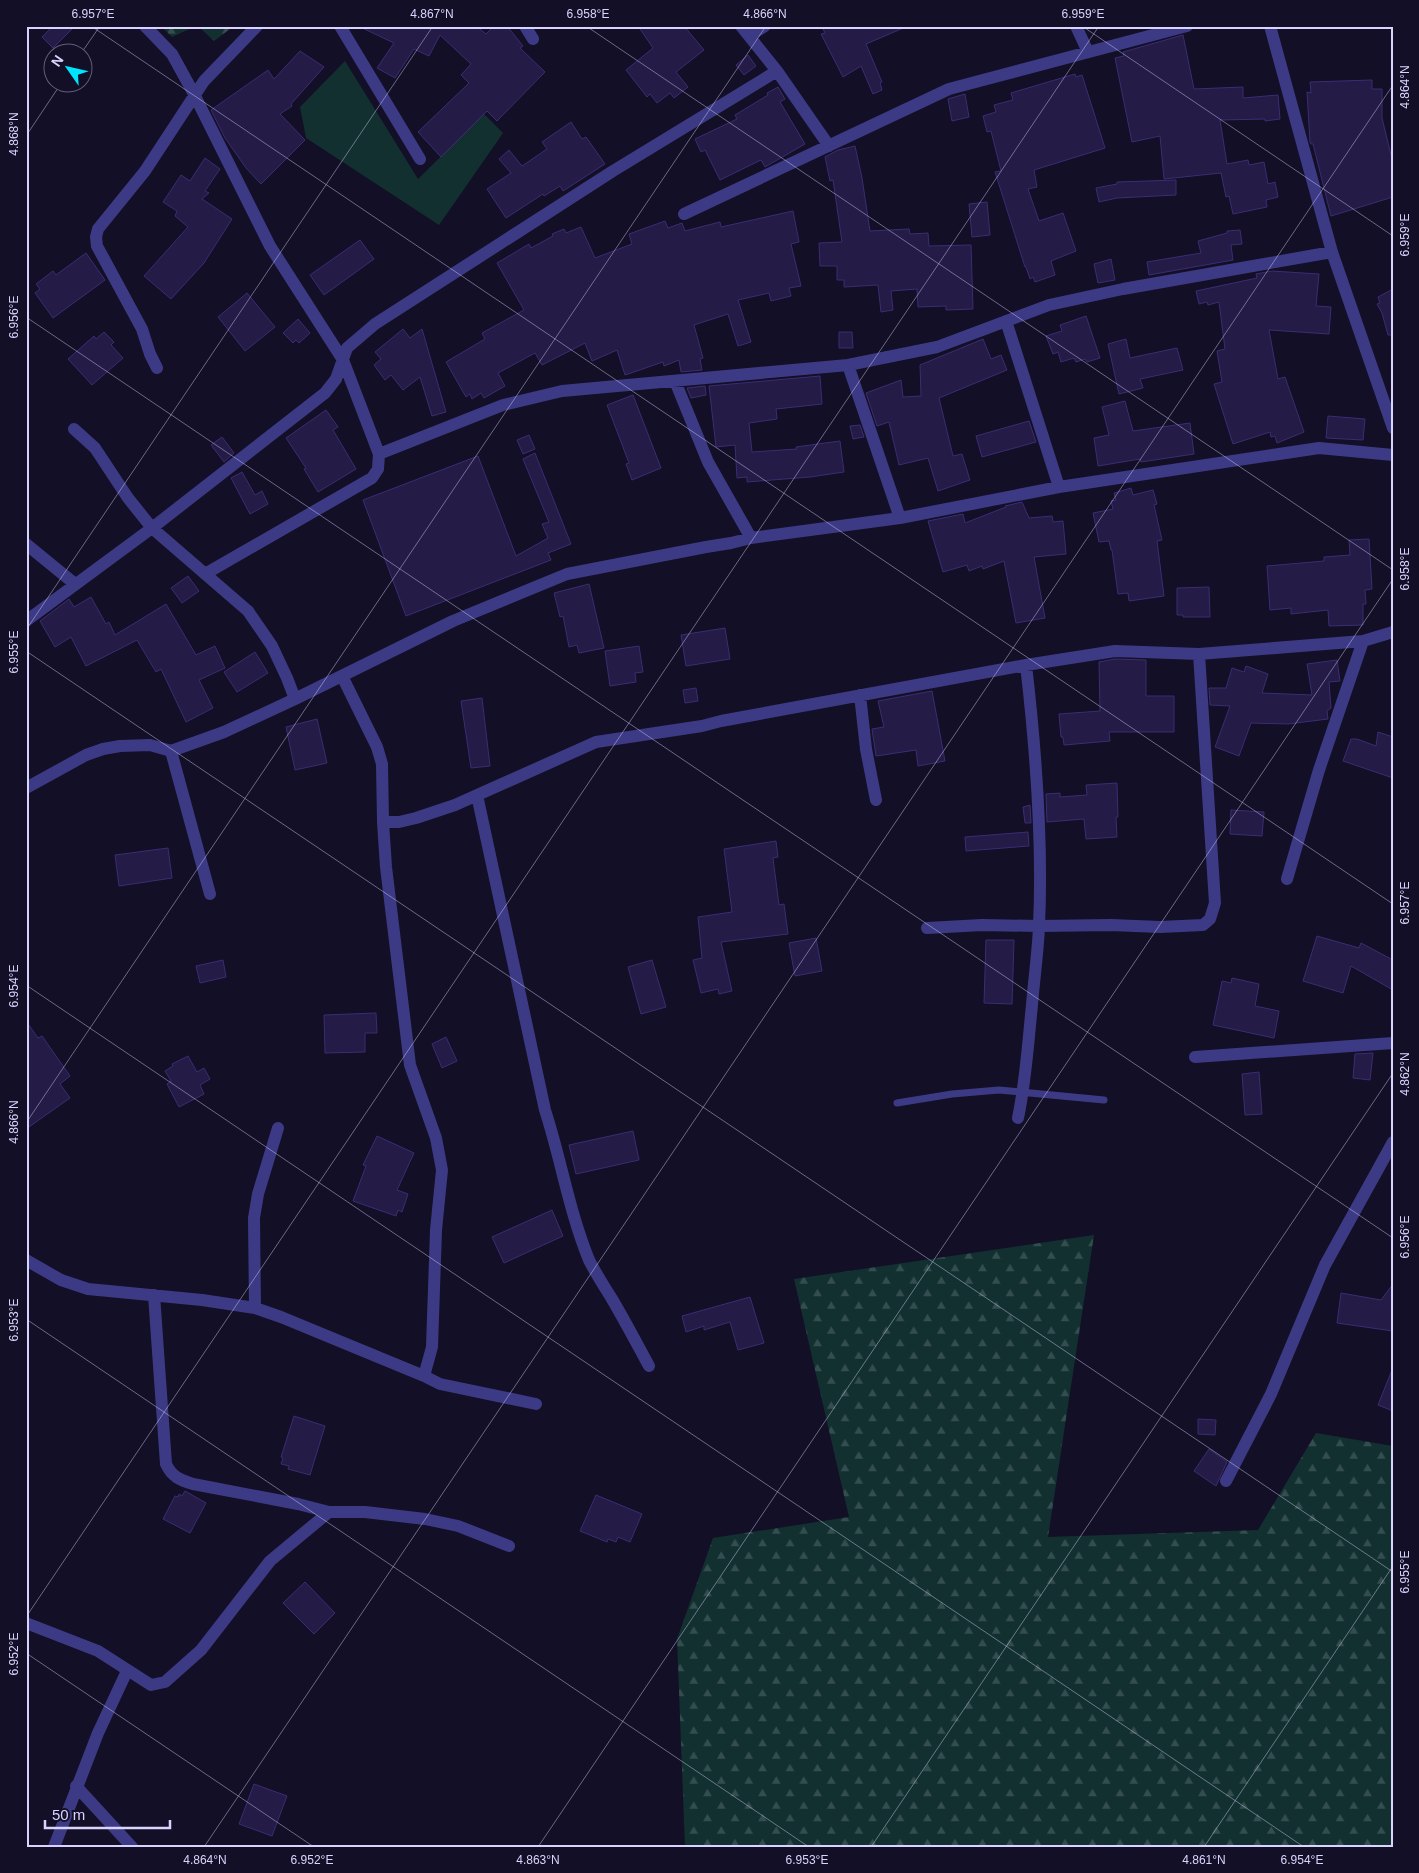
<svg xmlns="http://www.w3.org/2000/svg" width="1419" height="1873" viewBox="0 0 1419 1873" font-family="Helvetica,sans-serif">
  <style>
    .grass { fill: #12302f }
    .forest { fill: url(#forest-firs) }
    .building { fill: #241b47; stroke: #3b2d73 }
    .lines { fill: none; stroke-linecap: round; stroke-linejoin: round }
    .service { stroke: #3d3a85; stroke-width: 7 }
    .minor { stroke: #3d3a85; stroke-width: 12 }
    .ticks { fill: none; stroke: #d9d4ff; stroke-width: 1; stroke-opacity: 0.45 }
    .neatline { fill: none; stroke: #d9d4ff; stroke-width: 2 }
    .ticks-label { font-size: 12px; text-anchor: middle; fill: #d9d4ff }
  </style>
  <defs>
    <pattern id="forest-firs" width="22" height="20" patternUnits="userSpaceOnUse" patternTransform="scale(1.25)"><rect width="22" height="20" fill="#12302f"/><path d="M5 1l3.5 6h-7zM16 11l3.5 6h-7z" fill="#344d4e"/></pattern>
  </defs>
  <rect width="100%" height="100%" fill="#130f26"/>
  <path class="grass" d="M345,61l73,118 66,-65 19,19 -64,92 -133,-87 -6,-31z"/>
  <path class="forest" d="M161,26h35l-24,11z
    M198,26h36l-20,15z
    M1094,1235l-46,302 210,-7 58,-97 77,13v401h-708l-8,-208 36,-101 136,-21 -55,-238z"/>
  <path class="building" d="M53,26h22l-22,22 -11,-11z
    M358,26h118l10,8 8,-8h13l16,20 -3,2 25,24 -48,49 -10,-10 -46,46 -23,-25 51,-49 -8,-8 10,-11 -31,-29 -11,21 -15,-7 -19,29 -18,-10 17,-25z
    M638,26h46l20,24 -28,22 12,15 -14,11 -4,-5 -13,10 -7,-9 -3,3 -21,-27 27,-22z
    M822,26h86l-42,18 16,38 -2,1 2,7 -9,4 -12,-28 -18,11 -22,-43 4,-1z
    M1183,35l11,54 49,-2v11l35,-3 2,24 -15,2v-2l-45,1 7,44 21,-4 1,5 15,-3 4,22 7,-2 3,15 -12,3 1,7 -34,7 -4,-18 -3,1 -5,-24 -57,6 -4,-43 -28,6 -17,-84 9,-2 -1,-4z
    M300,51l24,16 -33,37 1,2 -12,8 25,26 -44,44 -15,-16 -21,-30 -14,-28 57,-40 6,9z
    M748,55l8,11 -12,9 -8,-10z
    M1075,74l1,3 6,-2 23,73 -71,22 3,17 -9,2 11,32 24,-8 13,38 -25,10 4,14 -20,7 -2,-5 -3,2 -4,-12h-1l-30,-95 6,-1 -10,-40 -4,1 -4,-16 13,-4 -2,-7 19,-5 -2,-7z
    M1372,80v9h10v29l11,45v34l-62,19 -18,-72h-2l-1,-2 -3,-50 4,1 -1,-11z
    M778,87l7,12 -5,3 25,42 -40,23 -4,-7 -41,20 -15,-30 -4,2 -6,-13 42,-20 -2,-4 33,-20 -1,-2z
    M965,94l4,23 -17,4 -4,-22z
    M571,122l11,17 4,-2 19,27 -42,27 -3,-5 -16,10 -1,-2 -37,24 -19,-29 24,-16 -12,-14 10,-9 13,16 25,-17 -5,-7z
    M855,146l7,32 8,53 39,-2 1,5 18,-1 1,13 42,-1 2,64 -27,1v-4l-28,1 -1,-18 -26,2 2,19 -12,2 -3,-27 -34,2v-7h-7v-14h-17l-1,-23 23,-1 -9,-62 -3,1 -5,-24 13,-7z
    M205,158l15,11 -15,22 4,2 -7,6 30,20 -28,44 -33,36 -27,-23 44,-49 -13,-11 2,-5 -14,-9 18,-27 9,6z
    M1176,180v15l-59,3 -18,4 -3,-14 21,-4v-2z
    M987,202l3,33 -18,2 -3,-33z
    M793,211l6,31 -8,2 10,42 -12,2 2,8 -20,5 -2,-8 -31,7 13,42 -13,4 -10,-32 -34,11 9,33 -3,1 2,11 -21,2 -2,-12 -15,6 -1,-4 -38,13 -8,-25 -25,11 -7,-18 -43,22 -7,-12 -37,20 7,13 -21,12 -3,-5 -9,6 -2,-5 -4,3 -20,-35 39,-23 -3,-6 42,-23 -27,-47 32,-19 2,4 22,-12 -1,-2 12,-5 2,4 15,-6 14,31 37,-14 -3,-10 36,-13 3,7 14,-5 3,8 35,-9 1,5z
    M1240,230l2,14 -11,1 2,15 -84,15 -2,-13 54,-9 -3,-12 29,-8v-2z
    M360,240l14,19 -50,36 -14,-20z
    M86,253l19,27 -52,38 -18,-25 5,-4 -4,-5 17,-13 3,4z
    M1111,259l4,21 -17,3 -4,-19z
    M1272,271l47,3 -3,32 15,1 -2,27 -60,-4 9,49 7,-2 19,55 -27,11 -2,-7 -4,1 -1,-5 -37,12 -19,-60 8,-2 -5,-31 8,-2 -6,-47 -11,3 -1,-3 -8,2 -3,-13 61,-13 -1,-4z
    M1393,289v46h-5l-6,-22 -5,-9 3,-1 -2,-6z
    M247,293l28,34 -30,24 -27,-34z
    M1086,316l14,42 -13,4 -2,-3 -9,3 -2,-4 -13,4 -3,-10 -5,2 -7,-18 16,-5 -2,-6z
    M298,319l12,14 -11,10 -3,-3 -3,3 -10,-10z
    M403,329l7,9 12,-9 24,83 -14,4 -12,-39 -17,13 -12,-15 -6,5 -11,-15 7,-6 -6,-7z
    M104,332l10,10 -3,3 12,13 -31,27 -24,-26 26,-23 2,3z
    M839,332h13l1,16h-14z
    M983,339l8,20 10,-4 6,15 -68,28 14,58 9,-2 8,26 -32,11 -10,-33 -29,7 -10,-43 -12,4 -11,-33 35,-13 2,17 18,-1 -1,-31z
    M1126,339l4,19 47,-10 6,22 -43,9 3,9 -24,6 -11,-50z
    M820,376l2,28 -46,5 1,10 -28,4 3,29 45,-3 -1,-2 44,-6 4,31 -34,5 -63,5v-5l-10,1 -2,-33 -19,2 -7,-61z
    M705,386l1,9 -15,3 -4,-10z
    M633,395l28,73 -29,12 -6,-16 3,-1 -22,-58z
    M1125,401l8,30 57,-8 4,31 -53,8 -1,-3 -42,7 -4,-28 15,-3 -7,-28z
    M326,410l12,17 -5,3 23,39 -38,23 -14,-23 2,-1 -20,-30z
    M1328,416l37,3 -2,21 -37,-2z
    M1029,421l7,21 -54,15 -6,-21z
    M860,425l4,12 -11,2 -3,-13z
    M529,435l6,14 -12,5 -6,-14z
    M222,437l12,16 -10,9 -13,-17z
    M535,453l36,91 -23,9 3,7 -145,56 -43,-116 115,-44 38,100 32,-18 -6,-14 7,-2 -26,-63z
    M242,472l13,23 7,-4 6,13 -18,10 -19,-36z
    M1131,488l2,7 20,-5 4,14 -3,1 8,35 -5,1 7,55 -35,5 -1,-8 -10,1 -6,-44h-1l-2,-9 -10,1 -6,-29 20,-4 -2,-8 5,-1 -2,-7z
    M1022,502l7,16 23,-2 1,6 10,-1 3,33 -32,3 11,61 -29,5 -12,-62 -21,8 -1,-3 -13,5 -2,-6 -24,7 -15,-51 35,-7 2,9 41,-16 -1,-1z
    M1369,539l3,50 -7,1 1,14h-3v21l-34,1 -1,-16 -37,4v-6l-21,2 -3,-44 57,-5v-4l26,-2 -1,-15z
    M188,576l11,15 -17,12 -11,-15z
    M589,584l15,64 -25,5 -2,-8 -8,2 -6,-31 -3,1 -6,-24z
    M1209,587l1,30h-27v-2h-6v-27z
    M91,597l15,27 3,-2 6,13 51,-31 30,51 19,-9 10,22 -26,12 14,28 -27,14 -25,-53 -5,3 -19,-32 -51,26 -15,-29 -16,10 -15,-26 29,-22 5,8z
    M725,628l5,31 -44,7 -5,-31z
    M639,646l4,26 -8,1 1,9 -26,4 -5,-35z
    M255,652l13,21 -31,19 -13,-20z
    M1115,659l31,1v36h28v36h-65l1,9 -46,4 -1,-8h-2l-2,-23 41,-3 -1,-49z
    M1337,660l3,21 -11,1 2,26 -4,3 1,8 -40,5 -37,-1 -12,33 -24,-9 15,-41 -20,-1 -1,-17h17l6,-20 12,4 2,-6 22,8 -6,19 50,2 -5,-31z
    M696,688l2,13 -13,2 -2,-13z
    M932,691l13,70 -27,5 -2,-16 -40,6 -4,-27 12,-2 -6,-26z
    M482,698l8,68 -19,2 -10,-67z
    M317,719l10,44 -32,7 -9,-43z
    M1378,732l15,5v41l-50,-17 8,-22h6l19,7z
    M1117,783l1,34h-2l1,20 -31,2 -2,-20 -37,3 -1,-28 14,-1v4l27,-2 -1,-10z
    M1030,805l1,18h-6l-2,-16z
    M1231,810l33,2 -2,24 -32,-2z
    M1028,832l1,14 -63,5 -1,-14z
    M776,841l2,16 -5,1 6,47 5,-1 4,30 -67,8 11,49 -13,3 -1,-5 -17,4 -8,-33 9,-2 -4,-41 34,-5 -8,-63z
    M168,848l4,30 -53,8 -4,-31z
    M1317,936l42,12 2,-5 32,17v30l-42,-24 -8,27 -40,-12z
    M816,938l6,33 -27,5 -6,-33z
    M986,940h28l-2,64 -28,-1z
    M223,960l3,17 -26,6 -4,-17z
    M652,960l14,47 -25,7 -13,-47z
    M1232,978l27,6 -4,22 24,5 -5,27 -61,-13 9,-44 9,2z
    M376,1013l1,20h-12v19l-40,1 -1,-38z
    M26,1021l12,17 4,-2 28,40 -10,8 10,14 -44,31z
    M446,1037l11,24 -15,7 -10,-24z
    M1373,1053l-3,27 -17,-2 2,-24z
    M188,1056l9,16 7,-4 6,11 -10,6 4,9 -25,13 -12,-23 4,-3 -6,-10 8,-5 -1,-2z
    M1259,1072l3,42 -17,1 -3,-41z
    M633,1131l6,29 -63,14 -7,-29z
    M377,1136l37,17 -17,37 11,4 -6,18 -4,-2 -2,6 -43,-15 13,-35 -3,-1z
    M552,1210l11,26 -59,27 -12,-26z
    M1393,1284v47l-56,-8 4,-30 40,7z
    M750,1297l14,46 -26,7 -8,-28 -26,8v-4l-18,6 -4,-16z
    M1392,1370h1v41l-15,-6z
    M294,1416l31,10 -15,49 -22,-6 1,-3 -8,-2 2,-6 -2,-1z
    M1198,1419l18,1 -1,15 -17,-1z
    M1209,1449l18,13 -11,24 -22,-15z
    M185,1491l21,12 -16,30 -27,-14 12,-23 3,1 1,-3 3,2z
    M596,1495l46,19 -12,28 -12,-5 -2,5 -8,-3 -1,3 -27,-11z
    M305,1582l30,31 -21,21 -31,-31z
    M254,1784l33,12 -15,40 -33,-12z"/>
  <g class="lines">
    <path class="service" d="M897,1103l55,-9 47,-4 105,10"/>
    <path class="minor" d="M145,26l27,28 22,40 76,152 73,114 36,94 -1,15 -6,9 -167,96
      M340,26l80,133
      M525,26l8,13
      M741,26l36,45 52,75
      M1076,26l12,26
      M1270,26l62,226 61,176
      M749,36l16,-10
      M684,214l265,-125 238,-63
      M1006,321l53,166
      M848,365l52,153
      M157,368l-7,-14 -8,-25 -45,-83 -1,-9 2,-8 47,-58 59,-90 53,-55
      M675,381l33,81 43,76
      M74,429l21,19 33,50 24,30 96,83 24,35 15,32 8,21
      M379,454l124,-49 59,-14 286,-26 89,-18 112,-42 74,-16 209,-37
      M26,544l49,40
      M26,621l126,-93 173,-135 11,-14 11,-31 28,-24 238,-153 164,-100
      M860,695l6,54 10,51
      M171,751l39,143
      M26,788l60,-33 17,-6 17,-3 30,-1 21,6 53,-19 71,-33 158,-78 114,-47 139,-27 25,-4 20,-5 149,-20 159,-31 260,-39 74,7
      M477,795l68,315c16,49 24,101 44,150 7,14 15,26 23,39 13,22 25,45 37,67
      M383,822h16l17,-4 39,-13 141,-63 106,-16 19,-5 305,-56 89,-14 84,3 164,-13 30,-9
      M1287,879l32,-109 44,-129
      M927,928l55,-3 57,1 72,-1 49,2 43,-2 7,-6 5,-16 -16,-249
      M1195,1057l198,-14
      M1018,1118c8,-38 10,-75 14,-113 2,-26 6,-53 7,-79 4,-87 -3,-175 -13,-261
      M26,1260l35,20 27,9 114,11 53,8 26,9 143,59 8,-29 4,-117 6,-60 -6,-32 -26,-73 -24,-198 -3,-45 -1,-58 -5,-17 -35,-71
      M154,1295l12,169c6,13 14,16 27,20l105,20 31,8
      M255,1308l-1,-90 4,-24 20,-66
      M424,1376l16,8 96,20
      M1226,1481l45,-87 54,-129 68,-123
      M26,1623l72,28 53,34 14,-3 36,-32 69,-89 59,-49h36l60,7 33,7 51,20
      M76,1786l56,61
      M54,1847l44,-114 29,-62"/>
  </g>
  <path class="ticks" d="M91,26l1302,878M586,26l807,544M1082,26l311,210M82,52l18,-26M26,136l36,-54M26,317l1367,921M26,630l407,-604M26,651l1367,921M26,985l1278,862M26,1123l740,-1097M26,1319l783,528M26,1617l1073,-1591M26,1653l288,194M204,1847l1189,-1762M538,1847l855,-1268M871,1847l522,-774M1204,1847l189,-281"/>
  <rect width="1419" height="1873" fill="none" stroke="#130f26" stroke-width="55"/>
  <g transform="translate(68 68) rotate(304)"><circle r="24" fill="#130f26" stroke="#625e7d"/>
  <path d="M0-4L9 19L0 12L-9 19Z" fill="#00e5ff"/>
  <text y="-8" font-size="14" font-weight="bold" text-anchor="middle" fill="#d9d4ff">N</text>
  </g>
  <path d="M45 1820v8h125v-8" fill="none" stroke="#d9d4ff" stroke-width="2.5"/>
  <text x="52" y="1820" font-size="15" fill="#d9d4ff" stroke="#130f26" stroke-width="4" paint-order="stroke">50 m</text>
  <rect x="28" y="28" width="1364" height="1818" class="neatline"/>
  <g class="ticks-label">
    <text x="93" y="18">6.957°E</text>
    <text x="432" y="18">4.867°N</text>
    <text x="588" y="18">6.958°E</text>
    <text x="765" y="18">4.866°N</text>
    <text x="1083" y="18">6.959°E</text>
    <text transform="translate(1405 87) rotate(-90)" y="4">4.864°N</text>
    <text transform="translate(14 134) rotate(-90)" y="4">4.868°N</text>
    <text transform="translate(1405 235) rotate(-90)" y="4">6.959°E</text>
    <text transform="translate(14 317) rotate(-90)" y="4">6.956°E</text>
    <text transform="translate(1405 569) rotate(-90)" y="4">6.958°E</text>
    <text transform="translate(14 652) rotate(-90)" y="4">6.955°E</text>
    <text transform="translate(1405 903) rotate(-90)" y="4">6.957°E</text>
    <text transform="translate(14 986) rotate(-90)" y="4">6.954°E</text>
    <text transform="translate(1405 1074) rotate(-90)" y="4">4.862°N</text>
    <text transform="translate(14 1122) rotate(-90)" y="4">4.866°N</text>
    <text transform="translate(1405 1237) rotate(-90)" y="4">6.956°E</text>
    <text transform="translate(14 1320) rotate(-90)" y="4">6.953°E</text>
    <text transform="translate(1405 1572) rotate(-90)" y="4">6.955°E</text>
    <text transform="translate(14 1654) rotate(-90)" y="4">6.952°E</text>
    <text x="205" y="1864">4.864°N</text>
    <text x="312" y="1864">6.952°E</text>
    <text x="538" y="1864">4.863°N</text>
    <text x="807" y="1864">6.953°E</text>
    <text x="1204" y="1864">4.861°N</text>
    <text x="1302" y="1864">6.954°E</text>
  </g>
</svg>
